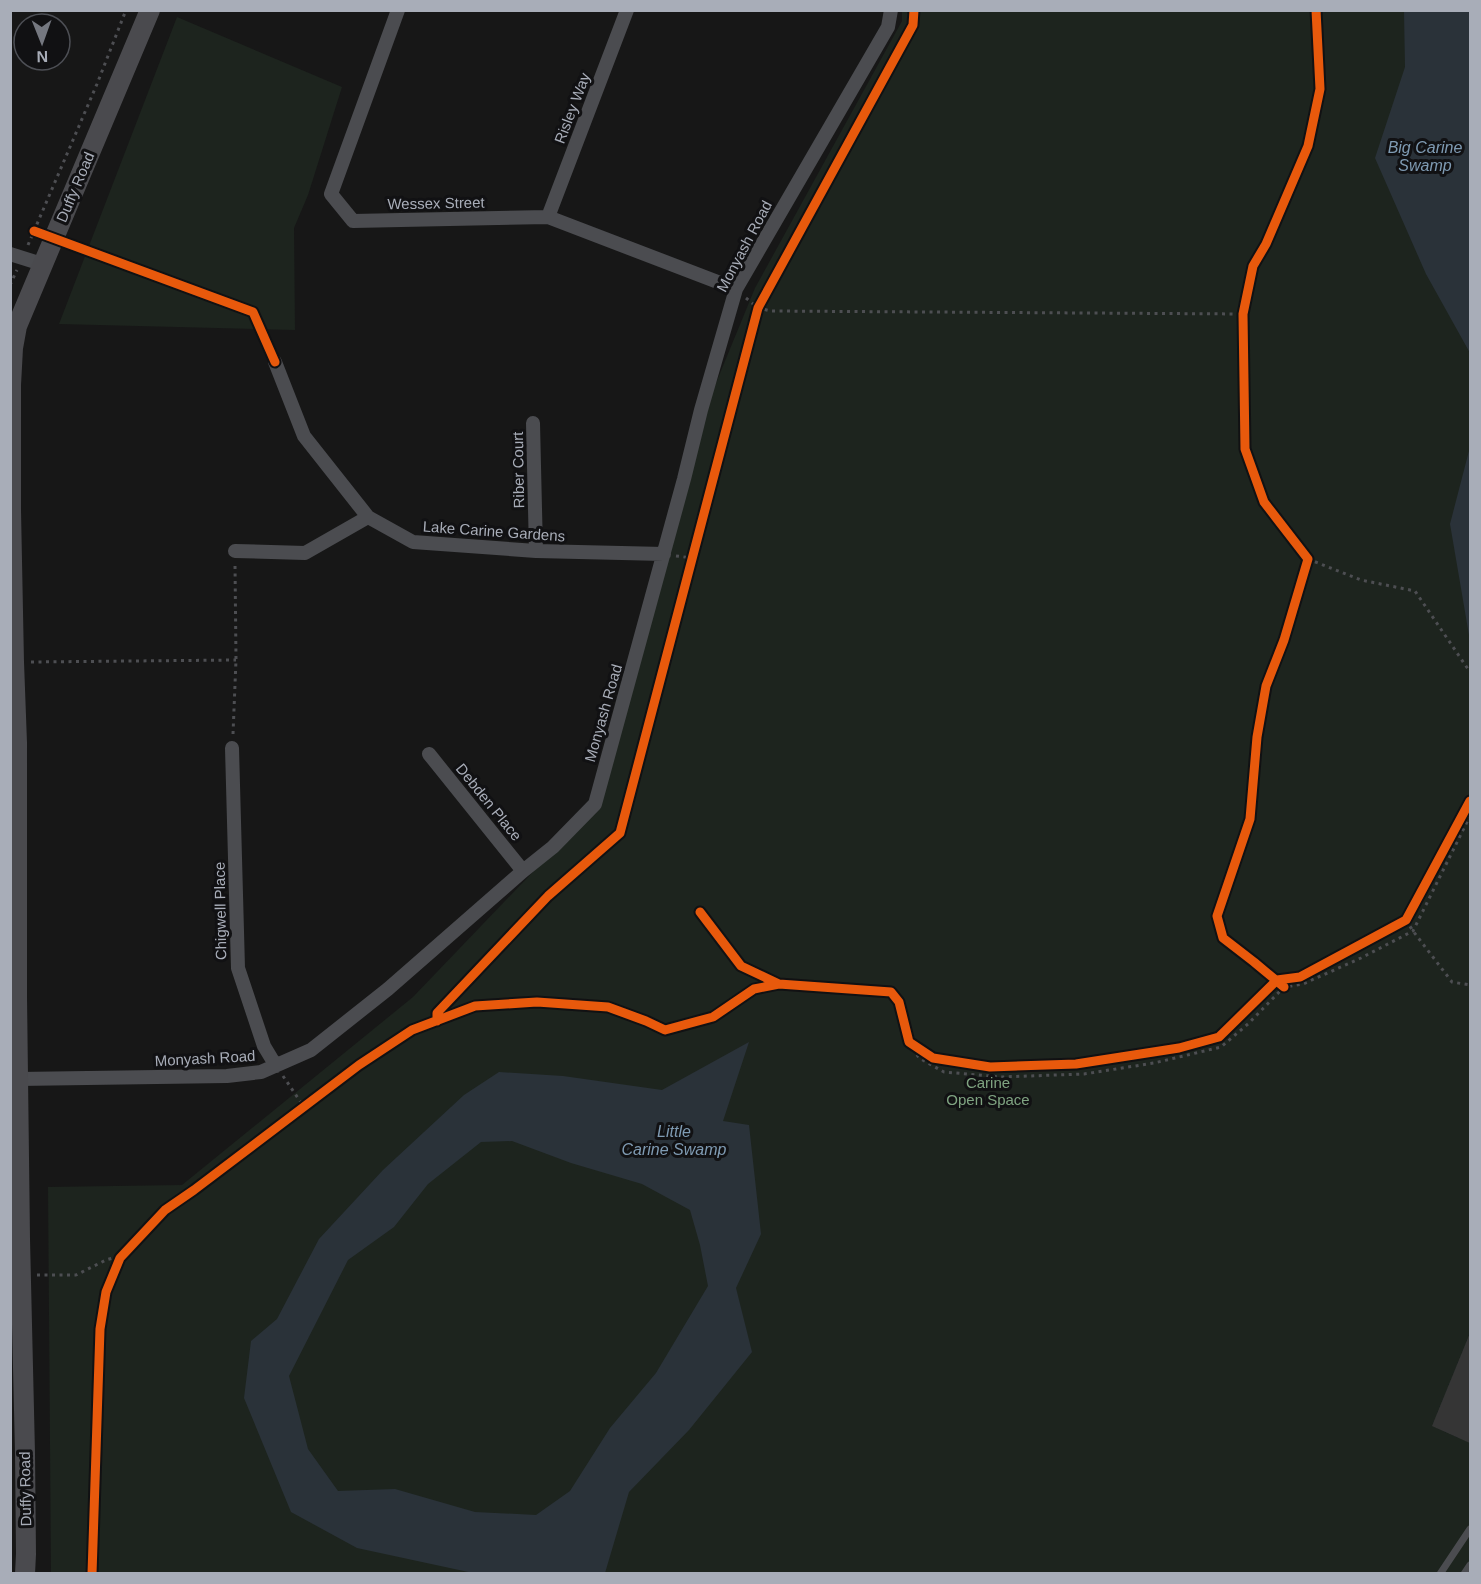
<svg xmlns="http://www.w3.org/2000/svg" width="1481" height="1584" viewBox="0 0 1481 1584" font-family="Helvetica,sans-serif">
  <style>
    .green { fill: #1d241e }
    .water { fill: #2a3239; fill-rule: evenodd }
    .building { fill: #353536; filter: url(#shadow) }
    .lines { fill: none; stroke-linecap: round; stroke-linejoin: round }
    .path { stroke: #4d4e52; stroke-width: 3; stroke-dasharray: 3 4.5; stroke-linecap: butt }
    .lane { stroke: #4b4c50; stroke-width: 7 }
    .street { stroke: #4b4c50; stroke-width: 14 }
    .secondary { stroke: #4a4a4e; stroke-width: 20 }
    .cycleway-casing { stroke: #111113; stroke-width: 13 }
    .cycleway { stroke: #e8590c; stroke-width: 9 }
    .labels { text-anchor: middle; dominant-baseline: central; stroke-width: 6; stroke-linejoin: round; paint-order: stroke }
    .street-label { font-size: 15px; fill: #a8adb8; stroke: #111113 }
    .park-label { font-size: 15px; fill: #7fa381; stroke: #111113 }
    .water-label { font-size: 16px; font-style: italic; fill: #7f9bb3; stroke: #111113 }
  </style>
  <defs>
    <filter id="shadow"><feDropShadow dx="5.5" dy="-5.5" stdDeviation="0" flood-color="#0009"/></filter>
  </defs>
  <rect width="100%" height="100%" fill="#171717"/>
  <path class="green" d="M902,11h568v1562h-1419l-3,-386 134,-2 231,-188 188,-196 108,-401 46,-112 147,-267z
    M177,17l165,70 -34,108 -14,33 1,102 -236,-6z"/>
  <path class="water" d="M1404,11h66v342l-44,-79 -51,-116 30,-91z
    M1470,447v194l-20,-117z
    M749,1042l-26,79 26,4 12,109 -25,54 16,64 -63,78 -60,62 -24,81h-132l-116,-25 -66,-36 -47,-114 7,-57 26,-22 42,-80 64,-69 81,-75 35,-23 64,4 99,14zM512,1141l59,22 71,21 48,26 10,35 8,41 -52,87 -46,55 -40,63 -34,24 -61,-3 -80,-23 -57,2 -30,-42 -19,-73 59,-116 46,-33 34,-43 53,-42z"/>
  <path class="building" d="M1470,1333v110l-38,-17z"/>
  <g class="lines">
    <path class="path" d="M28,245l69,-161 29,-74
      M10,285l7,-15
      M746,298l12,10 13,3 472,3
      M676,556l17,2
      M1308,559l53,21 54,11 55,81
      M31,662l205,-2
      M233,734l3,-74 -1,-96
      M1406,920l7,11 39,51 18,3
      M646,1021l2,-7
      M909,1042l10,16 25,14 57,5 83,-3 70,-11 67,-16 27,-23 36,-37 19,-3 58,-26 52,-27 57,-115
      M283,1076l21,31
      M37,1275h39l30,-15 17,-5"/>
    <path class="lane" d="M1440,1574l30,-45
      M1464,1574l6,-9"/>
    <path class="street" d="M398,10l-67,184 22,27 195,-4 188,72
      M548,217l79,-207
      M10,254l32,10
      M275,362l29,74 64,81 45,25 123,9 128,3
      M533,423l3,128
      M235,551l70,2 63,-36
      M232,748l6,220 26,78 12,20
      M429,754l94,117
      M18,1079l209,-3 34,-4 50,-22 77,-61 135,-118 30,-24 42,-43 89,-325 17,-69 35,-121 152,-262 3,-17"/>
    <path class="secondary" d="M25,1574l1,-20 -1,-101 -5,-214 -3,-243v-253l-3,-81 -3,-152v-125l2,-37 4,-22 133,-316"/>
    <defs>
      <path id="cycleway" d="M34,231l219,81 22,50
        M700,912l41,54 38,18
        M1284,987l-30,-25 -31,-24 -6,-22 33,-97 7,-82 9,-51 18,-46 24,-81 -44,-57 -19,-53 -2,-135 10,-48 13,-22 42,-98 12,-57 -4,-79
        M437,1021v-8l111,-117 72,-63 138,-525 155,-283 1,-15
        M92,1574l8,-245 6,-37 14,-34 45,-48 29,-20 165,-125 53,-35 63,-24 62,-4 71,5 38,14 19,9 48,-13 41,-28 25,-5 112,8 8,10 10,40 24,16 57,9 86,-3 103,-16 40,-11 58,-57 23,-3 106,-57 64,-119"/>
    </defs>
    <use href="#cycleway" class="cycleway-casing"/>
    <use href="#cycleway" class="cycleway"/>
  </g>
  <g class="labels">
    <g class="street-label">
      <text transform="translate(572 108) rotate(-69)">Risley Way</text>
      <text transform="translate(75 187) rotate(-67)">Duffy Road</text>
      <text transform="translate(436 203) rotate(-1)">Wessex Street</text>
      <text transform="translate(744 246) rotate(-62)">Monyash Road</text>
      <text transform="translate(518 470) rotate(-91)">Riber Court</text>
      <text transform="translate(494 531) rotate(4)">Lake Carine Gardens</text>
      <text transform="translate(603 713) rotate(-74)">Monyash Road</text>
      <text transform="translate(489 802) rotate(51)">Debden Place</text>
      <text transform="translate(220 911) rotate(-91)">Chigwell Place</text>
      <text transform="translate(205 1058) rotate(-3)">Monyash Road</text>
      <text transform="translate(25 1489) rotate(-91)">Duffy Road</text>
    </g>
    <g class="park-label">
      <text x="988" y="1082">Carine<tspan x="988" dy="17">Open Space</tspan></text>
    </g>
    <g class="water-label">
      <text x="1425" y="147">Big Carine<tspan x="1425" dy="18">Swamp</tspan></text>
      <text x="674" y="1131">Little<tspan x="674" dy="18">Carine Swamp</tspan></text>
    </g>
  </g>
  <rect width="1481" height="1584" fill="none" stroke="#a8adb8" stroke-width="24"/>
  <g transform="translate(42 42) rotate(179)"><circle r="28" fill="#111113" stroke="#4d4f55" stroke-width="1.5"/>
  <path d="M0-4.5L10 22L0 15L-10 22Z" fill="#757880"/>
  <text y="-9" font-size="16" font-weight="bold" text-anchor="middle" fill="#a8adb8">N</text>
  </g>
</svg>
